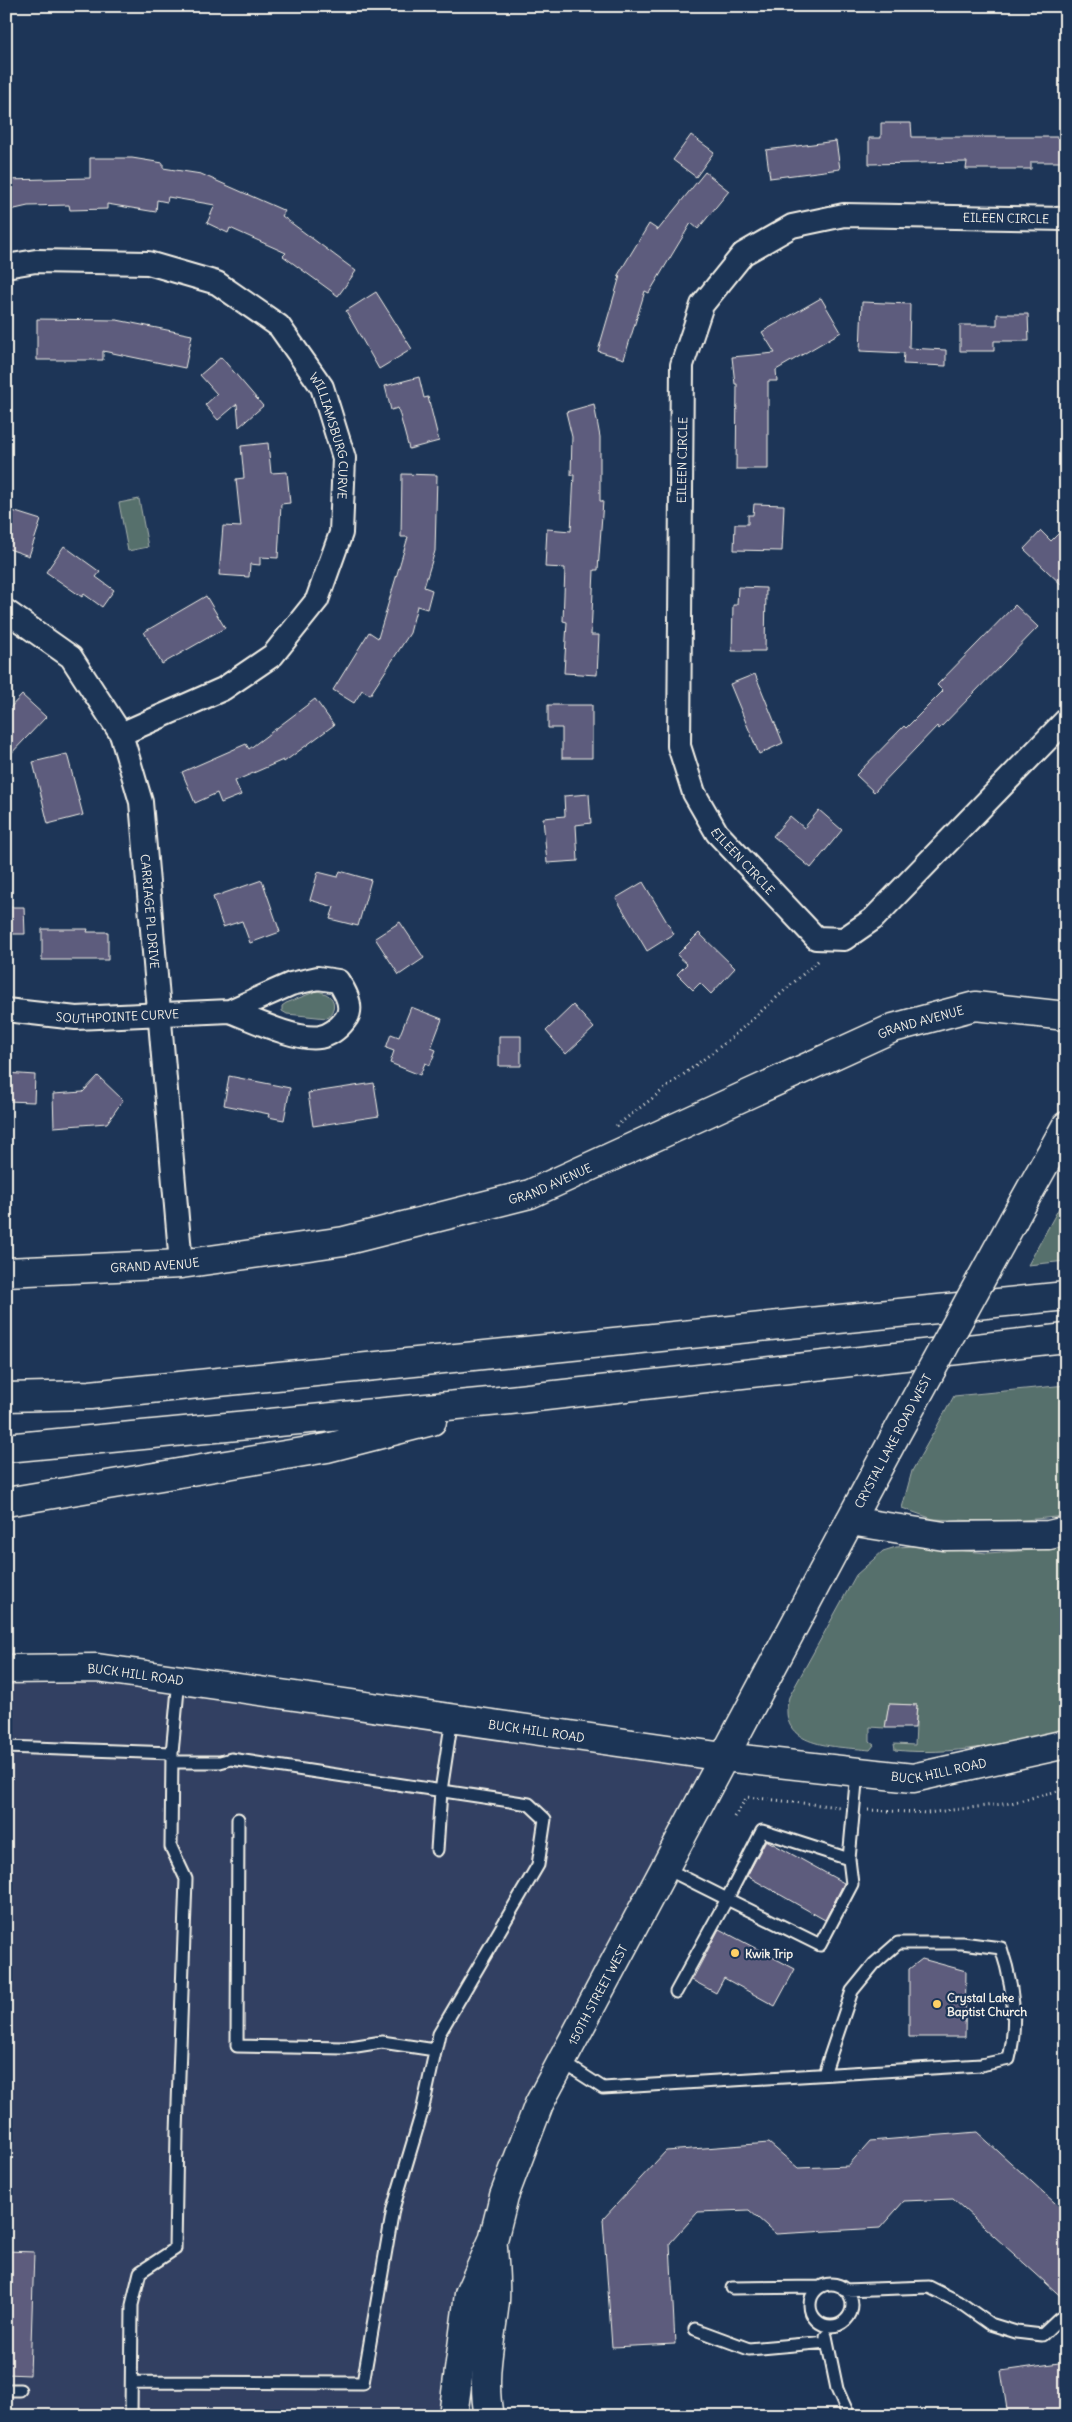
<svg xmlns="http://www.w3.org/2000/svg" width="1072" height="2422" viewBox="0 0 1072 2422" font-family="Delius,sans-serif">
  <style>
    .built { fill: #304162 }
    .green { fill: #576f6c; stroke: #a6b0aa }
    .building { fill: #5d5c7d; stroke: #f4f1e8 }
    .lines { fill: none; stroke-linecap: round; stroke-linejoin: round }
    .lane-casing { stroke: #f4f1e8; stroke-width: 15 }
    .street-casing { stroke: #f4f1e8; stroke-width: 26 }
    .secondary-casing { stroke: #f4f1e8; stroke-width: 31 }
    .highway-casing { stroke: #f4f1e8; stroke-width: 31 }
    .path { stroke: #f4f1e8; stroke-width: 3; stroke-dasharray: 1 4; stroke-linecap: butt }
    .lane { stroke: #1d3557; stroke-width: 11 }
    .street { stroke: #1d3557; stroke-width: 22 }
    .secondary { stroke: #1d3557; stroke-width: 28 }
    .highway { stroke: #1d3557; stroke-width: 28 }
    .secondary-bridge-casing { stroke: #f4f1e8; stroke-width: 31; stroke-linecap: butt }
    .secondary-bridge { stroke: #1d3557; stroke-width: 28 }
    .poi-dot { fill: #ffd166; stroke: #1d3557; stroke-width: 2 }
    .labels { text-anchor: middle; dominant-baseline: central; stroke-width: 4.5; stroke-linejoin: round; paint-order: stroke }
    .street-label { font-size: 12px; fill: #f4f1e8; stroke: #1d3557 }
    .poi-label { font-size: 12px; font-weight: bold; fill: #f4f1e8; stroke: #1d3557; text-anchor: start }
  </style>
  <rect width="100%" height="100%" fill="#1d3557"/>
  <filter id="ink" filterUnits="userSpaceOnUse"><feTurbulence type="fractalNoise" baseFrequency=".02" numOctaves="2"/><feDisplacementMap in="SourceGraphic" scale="10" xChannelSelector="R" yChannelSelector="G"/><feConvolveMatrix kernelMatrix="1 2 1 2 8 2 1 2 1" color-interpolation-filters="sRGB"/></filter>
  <g filter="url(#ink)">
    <path class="built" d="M6,1669l718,88 -185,347 -86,312h-447z"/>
    <path class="green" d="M139,499l9,48 -20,4 -9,-48z
      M317,991c17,3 22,15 10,27l-40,-4 -5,-3v-5l4,-3z
      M1066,1195v66l-38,4z
      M1066,1385v131l-62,6 -71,-3 -31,-11 10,-37 42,-75z
      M915,1546l72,7 79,-5v181c-50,15 -120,27 -171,21l-1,-6 21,1 2,-40 -28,-1 -4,24 -15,-1v15l4,3 -4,5c-34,-4 -95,-1 -81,-53l67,-122 27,-24 13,-4z"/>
    <path class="building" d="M881,123h30l1,14h154v25h-35v7h-65l1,-7 -98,2v-26h12z
      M691,135l23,17 -18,25 -23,-17z
      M836,141l4,28 -70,9 -4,-28z
      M90,158h42l31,5v5l38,6 84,37 -3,5 74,55 -18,25 -55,-40 3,-3 -56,-25 -2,5 -21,-10 8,-18 -47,-8 -1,5 -10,-2 -1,12 -49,-8v5l-37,1 -1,-5 -41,1 -22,5v-31l84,-2z
      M705,172l24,19 -31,38 -7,-6 -42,70 -4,-2 -21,68 -26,-8 22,-75 -2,-1 31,-51 9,6z
      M376,292l36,57 -33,20 -33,-58z
      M821,298l20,34 -65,38 1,11h-9v88h-32l1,-85h-2l-3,-27 43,-4 -13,-21z
      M862,302l48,2 -1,44 37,2v16l-43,-2 1,-11 -44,-2z
      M997,314h31l1,27h-35v10h-34v-26h37z
      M37,319l80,1 75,15 -7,33 -82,-17v9h-66z
      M221,357l42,49 -24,21 -2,-23 -19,16 -13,-15 12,-11 -17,-19z
      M419,377l5,21 4,-1 11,44 -30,8 -11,-41 -7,2 -6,-24z
      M594,404l6,33v64h3l-5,69h-4l-3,65h8l-2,40 -33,-2 3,-51 -4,-1 2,-53 -20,-1 2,-38 24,2 3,-56h-3l1,-38 -6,-25z
      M268,443l3,30 16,-1 3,31 -9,1 -3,54 -18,-1v8l-10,-1 -1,13 -30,-2 4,-49 18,1 -5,-48 8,-1 -3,-32z
      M402,474l35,1 -2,76 -11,36 8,3 -5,19 -10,-3 -7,27 -40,62 -8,-5 -8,13 -21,-13 36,-58 9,6 30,-101h-7z
      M754,504l30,1 -2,46 -48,-1 1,-26h13v-9h5z
      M6,509l35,11 -12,36 -23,-8z
      M1066,526v63l-42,-40 17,-18 10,10z
      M64,546l36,26 -4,5 18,13 -12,17 -18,-13 -2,3 -36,-25z
      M738,587l28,1 -1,63h-33l1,-46h4z
      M206,596l19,32 -63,36 -18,-32z
      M1015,605l23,22 -99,102 -2,-3 -63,66 -18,-17 48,-49 2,2 37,-37 -6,-6z
      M755,674l28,69 -24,11 -29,-70z
      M22,695l24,22 -40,42v-47z
      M315,699l19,26 -50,37 -1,-2 -48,21 6,14 -20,8 -4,-10 -22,10 -13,-31 64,-28 3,5z
      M548,705h44v53h-30v-30h-14z
      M67,754l16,61 -35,9 -15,-62z
      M589,794l2,29 -15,2 2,36 -31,2 -4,-45 22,-2 -1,-20z
      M819,810l23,20 -31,38 -38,-32 17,-20 14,12z
      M340,871l31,9 -13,46 -28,-7 4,-12 -24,-7 8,-28 20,5z
      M262,880l18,52 -30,11 -8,-22 -19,6 -10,-30z
      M643,882l31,52 -27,17 -31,-53z
      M6,907h18l1,27h-19z
      M400,922l24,36 -25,17 -24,-37z
      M42,929h46l-1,3h21v28h-66z
      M699,933l36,35 -24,26 -11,-11 -7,7 -16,-16 10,-10 -10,-9z
      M573,1005l21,23 -28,26 -20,-23z
      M411,1007l31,12 -11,29 5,2 -6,15 -5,-2 -5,12 -30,-12 4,-12 -8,-3 5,-14 8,3z
      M499,1036h22v30h-22z
      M6,1073l29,2 -1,27 -28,-1z
      M98,1076l25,24 -16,23 -53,4 -1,-33 30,-2z
      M229,1076l61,12 -6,32 -16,-3 1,-3 -45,-9z
      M374,1083l5,33 -66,10 -5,-33z
      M889,1704l28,1 -2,23h-30z
      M766,1840l78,43 -19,37 -78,-44z
      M719,1929l76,40 -20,37 -51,-28 -8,15 -24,-13z
      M922,1959l44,12 -1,66h-56v-68z
      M977,2132l89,81v88l-113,-102 -49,2 -24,27 -104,6 -27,-24 -51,2 -28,31 5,101 -63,3 -9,-128 63,-68 103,-8 29,25 50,-2 22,-25z
      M6,2251l28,1 -4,123 -24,-1z
      M1066,2362v54h-58l-7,-45z"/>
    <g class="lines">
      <defs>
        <path id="lane" d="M6,1747l166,6 7,-74
          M238,1819l-1,227 107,2 38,-6 53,8
          M437,1850l4,-59 11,-73
          M665,1868l62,31 35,-68 87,28 8,-87
          M676,1992l51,-93 93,46 32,-61 -3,-25
          M561,2061l42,27 378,-23 28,-6c9,-37 4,-75 -8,-111l-39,-5h-64l-24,21 -22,27 -28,83
          M810 2305a21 21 0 1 1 42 0a21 21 0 1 1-42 0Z
          M732,2288l87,-1
          M844,2290l85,-3 30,15 31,22 26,8 26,3 17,-16
          M695,2329l54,20 78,-7
          M826,2336l11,53 12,27
          M132,2382l231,1 30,-174 29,-97 17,-78 99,-169 7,-46 -16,-15 -298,-45 -11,3h-48
          M6,2390h14
          M131,2416l1,-111 8,-33 35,-23 2,-117 9,-253 -15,-32 1,-94"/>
        <g id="street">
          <path id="s1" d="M1066,219l-222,-4 -52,11 -49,28 -41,51 -20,60 -3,381 15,47 23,40 99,105 28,1 29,-20 193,-199"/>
          <path id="s2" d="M6,266l30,-5 112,2 69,20 62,43 43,61 22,71 -3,75 -24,67 -44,55 -50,34 -102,45"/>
          <path id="s3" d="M6,611l65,46 50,77 20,68 40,462"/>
          <path id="s4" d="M6,1010l70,8 154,-7 61,-27 27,-6 20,3c7,10 17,27 7,39 -6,8 -15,15 -25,17 -23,4 -67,-17 -90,-26"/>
        </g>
        <g id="secondary">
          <path d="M1014,1219l52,-93"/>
          <path id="s5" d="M6,1272l175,-8 163,-23 186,-47 363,-166 82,-22 91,10"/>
          <path id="s6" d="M6,1669l91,-1 627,89 189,21 153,-34"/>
          <path id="s7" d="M453,2416l16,-122 24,-54 11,-44 35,-92 354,-664"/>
          <path d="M489,2416c-8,-39 2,-77 6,-115 1,-18 -1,-37 -2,-54"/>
        </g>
        <path id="highway" d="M6,1397l84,-2 976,-99
          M6,1448l504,-48 556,-62
          M6,1502l321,-54 105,-27
          M850,1521l94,15 105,-1 17,-4"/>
      </defs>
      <use href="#lane" class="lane-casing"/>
      <use href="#street" class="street-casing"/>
      <use href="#secondary" class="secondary-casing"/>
      <use href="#highway" class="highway-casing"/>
      <path class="path" d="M616,1126l114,-87 89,-79
        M868,1810l59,3 84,-10 55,-14
        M734,1817l13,-20 92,10"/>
      <use href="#lane" class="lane"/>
      <use href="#street" class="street"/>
      <use href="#secondary" class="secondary"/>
      <use href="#highway" class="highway"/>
      <defs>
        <path id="secondary-bridge" d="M893,1440l121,-221"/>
      </defs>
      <use href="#secondary-bridge" class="secondary-bridge-casing"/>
      <use href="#secondary-bridge" class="secondary-bridge"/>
    </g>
  </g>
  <g class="poi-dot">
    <circle cx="735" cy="1953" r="5"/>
    <circle cx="937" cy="2004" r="5"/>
  </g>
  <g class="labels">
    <g class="street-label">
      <text transform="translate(1006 218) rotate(1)">EILEEN CIRCLE</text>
      <text stroke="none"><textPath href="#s2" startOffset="414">WILLIAMSBURG CURVE</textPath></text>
      <text transform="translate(682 460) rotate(-89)">EILEEN CIRCLE</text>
      <text stroke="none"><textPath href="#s1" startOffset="975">EILEEN CIRCLE</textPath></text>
      <text stroke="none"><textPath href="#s3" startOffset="352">CARRIAGE PL DRIVE</textPath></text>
      <text stroke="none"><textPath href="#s4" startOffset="112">SOUTHPOINTE CURVE</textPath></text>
      <text stroke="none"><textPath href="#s5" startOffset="959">GRAND AVENUE</textPath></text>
      <text stroke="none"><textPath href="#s5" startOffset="554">GRAND AVENUE</textPath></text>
      <text stroke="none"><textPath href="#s5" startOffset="149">GRAND AVENUE</textPath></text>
      <text transform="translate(893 1441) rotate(-62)">CRYSTAL LAKE ROAD WEST</text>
      <text stroke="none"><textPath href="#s6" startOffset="130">BUCK HILL ROAD</textPath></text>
      <text stroke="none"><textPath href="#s6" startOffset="535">BUCK HILL ROAD</textPath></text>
      <text stroke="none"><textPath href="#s6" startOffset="941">BUCK HILL ROAD</textPath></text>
      <text stroke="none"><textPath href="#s7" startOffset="450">150TH STREET WEST</textPath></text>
    </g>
    <g class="poi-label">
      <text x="745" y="1953">Kwik Trip</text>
      <text x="947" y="1997">Crystal Lake<tspan x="947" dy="14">Baptist Church</tspan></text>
    </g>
  </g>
  <rect width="1072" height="2422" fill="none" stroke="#1d3557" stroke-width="25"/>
  <rect x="12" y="12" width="1047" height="2397" fill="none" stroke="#f4f1e8" stroke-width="2" filter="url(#ink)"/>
</svg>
